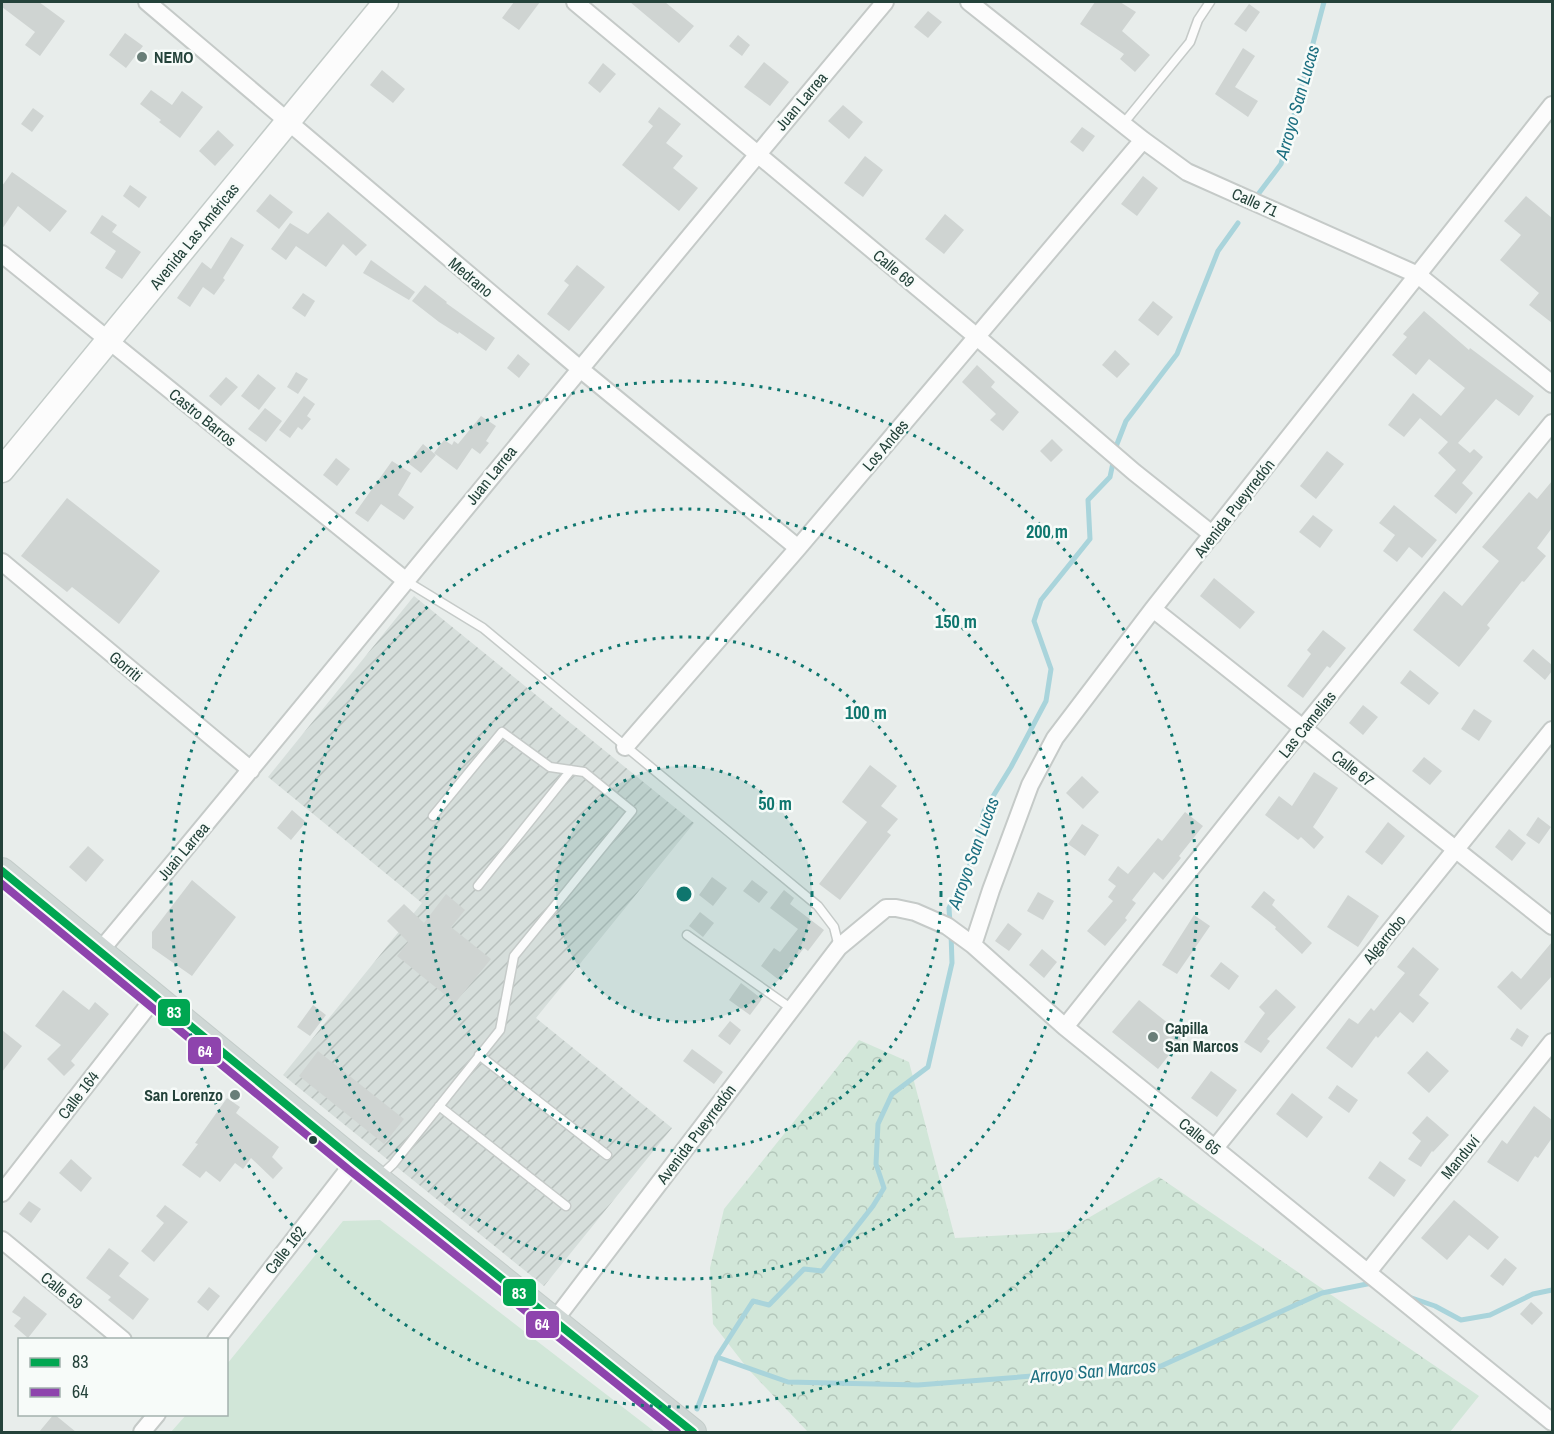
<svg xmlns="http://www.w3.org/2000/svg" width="1554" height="1434" viewBox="0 0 1554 1434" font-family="'Archivo Narrow',sans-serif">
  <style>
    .industrial { fill: url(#industrial-furrows) }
    .green { fill: #d1e6d8 }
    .forest { fill: url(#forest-crowns) }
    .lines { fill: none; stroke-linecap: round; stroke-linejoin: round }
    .stream { stroke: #a9d4db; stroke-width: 5 }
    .building { fill: #cfd4d2 }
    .lane-casing { stroke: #c5cac8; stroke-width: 11 }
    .street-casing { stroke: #c5cac8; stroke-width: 20 }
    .secondary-casing { stroke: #c3cbc8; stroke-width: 27 }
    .primary-casing { stroke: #c3ccc9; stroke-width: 28 }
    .lane { stroke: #fcfcfc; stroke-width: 8 }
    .street { stroke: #fcfcfc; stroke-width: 16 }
    .secondary { stroke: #fcfcfc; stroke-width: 24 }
    .primary { stroke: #cfd7d5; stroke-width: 26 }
    .bus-1-casing { stroke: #f7fbf9; stroke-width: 12 }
    .bus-2-casing { stroke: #f7fbf9; stroke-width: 12 }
    .bus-1 { stroke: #00a651; stroke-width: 8 }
    .bus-2 { stroke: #8e44ad; stroke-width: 8 }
    .ring { fill: none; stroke: #0f766e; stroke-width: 3; stroke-dasharray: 3 6 }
    .poi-dot { fill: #697e78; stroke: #f7fbf9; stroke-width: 2 }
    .bus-dot { fill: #24423a; stroke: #f7fbf9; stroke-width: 2 }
    .labels { text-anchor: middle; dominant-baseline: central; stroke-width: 5; stroke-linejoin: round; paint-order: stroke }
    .poi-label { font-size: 16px; font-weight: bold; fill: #24423a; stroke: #f7fbf9; text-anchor: start }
    .street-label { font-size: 16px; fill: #24423a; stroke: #f7fbf9 }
    .water-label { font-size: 18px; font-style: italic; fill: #1c6f80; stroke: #f7fbf9 }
    .centre { fill: #0f766e; stroke: #f7fbf9; stroke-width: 3 }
    .ring-label { font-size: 18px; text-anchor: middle; font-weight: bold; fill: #0f766e; stroke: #f7fbf9; stroke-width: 5; stroke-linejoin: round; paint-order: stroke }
    .line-badge { stroke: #f7fbf9; stroke-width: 2 }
    .badge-label { font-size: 16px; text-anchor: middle; font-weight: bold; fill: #fff }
  </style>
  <defs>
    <pattern id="industrial-furrows" width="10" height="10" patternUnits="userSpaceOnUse" patternTransform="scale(1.5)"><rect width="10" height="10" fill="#d6dedb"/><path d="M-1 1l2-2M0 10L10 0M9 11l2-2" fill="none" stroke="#b8c0bd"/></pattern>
    <pattern id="forest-crowns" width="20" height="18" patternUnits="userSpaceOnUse" patternTransform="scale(1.5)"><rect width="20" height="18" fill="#d1e6d8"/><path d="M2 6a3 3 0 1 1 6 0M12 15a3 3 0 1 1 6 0" fill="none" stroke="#b3c6ba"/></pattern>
  </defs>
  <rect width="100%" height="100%" fill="#e8edeb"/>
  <path class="industrial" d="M414,596l280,227 -158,195 136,110 -128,158 -261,-211 139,-172 -154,-126z"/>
  <path class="green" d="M380,1220l275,212h-484l15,-17 40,-1 1,-50 116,-143z"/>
  <path class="forest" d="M859,1040l50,22 46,176 109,-6 95,-55 320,219 -29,36h-642l-60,-63 -35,-45 -3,-56 14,-59z"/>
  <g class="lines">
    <path class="stream" d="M1256,197l25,-33 43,-162
      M950,924l-1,-16 26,-54 9,-43 27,-44 35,-66 5,-32 -17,-48 7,-21 49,-61 -2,-39 22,-23 7,-33 9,-23 51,-67 41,-103 20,-28
      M1406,1296l29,10 26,14 29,-5 43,-21 19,-4
      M717,1357l71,25 130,3 243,-19 161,-73 50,-10
      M697,1409l20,-52 36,-56 16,4 35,-36 18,2 51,-65 11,-18 -8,-24 2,-40 14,-30 36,-27 24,-104 -1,-30"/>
  </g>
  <path class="building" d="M2,2h37l26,19 -25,35 -15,-11 10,-13 -33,-25z
    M514,2h26l-21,28 -17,-12z
    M630,2h35l29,24 -15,17z
    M1095,2h25l16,10 -14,19 28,24 -15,17 -15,-13 4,-5 -44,-30z
    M1249,4l11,8 -14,20 -12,-8z
    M928,11l14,11 -14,16 -14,-11z
    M125,33l18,13 -17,22 -17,-13z
    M738,35l12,10 -8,11 -13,-10z
    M1243,48l12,8 -20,31 23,14 -10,16 -33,-23z
    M764,62l25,20 -19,24 -26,-19z
    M603,63l13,11 -16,19 -12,-10z
    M382,70l23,19 -12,14 -23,-18z
    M151,90l21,15 10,-14 21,16 -23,31 -21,-16 2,-2 -21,-16z
    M843,105l20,17 -14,17 -21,-18z
    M659,107l22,17 -15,19 17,13 -10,12 25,20 -19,23 -57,-46 31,-39 -5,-4z
    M33,108l11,8 -12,16 -11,-8z
    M1082,127l13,9 -12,16 -13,-10z
    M218,130l16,15 -19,21 -16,-15z
    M865,156l18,14 -20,27 -19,-14z
    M12,172l55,39 -17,21 -32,-26 -16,23v-43z
    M1143,176l15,12 -21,28 -16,-12z
    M130,185l17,12 -8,11 -16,-12z
    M270,194l23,18 -14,17 -23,-18z
    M1526,196l26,22v105l-23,-18 10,-12 -39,-33 21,-25 -17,-14z
    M328,212l39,33 -11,11 -13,-12 -17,23 -30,-21 -10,14 -15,-11 19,-26 18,11z
    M945,214l19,16 -20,24 -19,-15z
    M102,215l15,10 -5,7 29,20 -19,27 -17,-11 11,-17 -26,-18z
    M231,237l13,8 -21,33 2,2 -11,15 -11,-8 -13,20 -13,-9 25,-36 9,7z
    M371,260l44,32 -6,8 -46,-27z
    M577,265l28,22 -36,44 -22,-17 22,-29 -5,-4z
    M425,285l22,17 -1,1 49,35 -9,13 -27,-19 -1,2 -19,-12 -27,-21z
    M303,293l12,8 -10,16 -13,-9z
    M1153,301l20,16 -15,19 -20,-16z
    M1424,311l45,39 1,-2 64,48 -15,20 -23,-17 -38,44 12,10 4,-4 9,8 -21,26 11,10 -17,21 -22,-18 22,-26 -18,-17 10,-11 -28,-24 -16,19 -16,-12 25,-32 28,23 24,-28 -36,-29 -13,16 -24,-20 15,-18 -4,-3z
    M1115,350l15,14 -13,14 -15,-13z
    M518,354l12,10 -11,14 -12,-10z
    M977,365l18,17 -4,5 28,25 -16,19 -13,-11 6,-6 -34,-32z
    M296,372l12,7 -10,15 -11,-7z
    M258,374l18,14 -17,22 -18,-14z
    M226,377l12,10 -17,19 -12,-10z
    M304,396l11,8 -8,12 4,3 -9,11 -4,-3 -8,11 -11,-8z
    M265,408l17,13 -16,21 -18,-13z
    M481,416l15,10 -10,15 3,2 -9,11 -8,-6 -15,22 -23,-17 10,-13 8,5 2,-4 4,3z
    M1052,439l11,11 -12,12 -11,-11z
    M423,444l13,11 -15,18 -13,-10z
    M1327,451l17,13 -28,35 -16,-13z
    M336,458l14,11 -13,17 -14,-11z
    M392,461l19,12 -13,22 16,12 -10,13 -23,-16 -13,18 -13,-9z
    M1552,481v47l-15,20 9,8 -22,26 -2,-1 -35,44 3,3 -31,39 -46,-37 31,-39 18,15 37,-45 -17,-14 47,-55 8,7z
    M67,498l93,73 -41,53 -47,-37 -5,5 -46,-36z
    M1394,505l43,35 -15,18 -13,-11 -12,15 -14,-11 12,-16 -16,-12z
    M1313,515l20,15 -13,18 -21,-16z
    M1214,578l41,34 -15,17 -40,-33z
    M1323,630l23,18 -16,20 -3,-2 -24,32 -16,-12 24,-32 -4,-4z
    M1533,649l19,16v6l-7,9 -22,-19z
    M1410,670l29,23 -10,12 -29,-22z
    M1363,705l15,12 -15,18 -14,-12z
    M1474,709l18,12 -13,20 -18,-12z
    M1424,757l18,14 -12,14 -18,-14z
    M870,765l27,21 -16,20 17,13 -11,13 4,3 -51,65 -21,-16 48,-62 -25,-20z
    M1314,772l24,16 -25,39 11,10 -10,12 -13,-12 -3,3 -33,-25 14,-19 13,10z
    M1082,776l17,16 -16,17 -17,-16z
    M292,810l14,12 -15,18 -14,-12z
    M1185,812l18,14 -24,30 2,2 -18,22 -9,-8 -22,28 4,3 -11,15 2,2 -22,26 -18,-15 26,-30 -5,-4 8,-11 -8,-6 10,-14 10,8 30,-36 4,3z
    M1538,817l13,10 -12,17 -13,-9z
    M1388,822l17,14 -23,29 -17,-13z
    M1082,824l17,11 -14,21 -17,-12z
    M1509,829l17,14 -14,18 -17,-14z
    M88,846l16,14 -18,22 -17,-15z
    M712,877l15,11 -14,18 -14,-11z
    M192,880l44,37 -44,59 -40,-28v-16z
    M752,880l16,12 -9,11 -16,-12z
    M784,890l10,8 -4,6 34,26 -16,21 -4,-3 -25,32 -18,-14 13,-18 6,4 18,-23 -28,-21z
    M1264,891l11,9 -3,5 40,38 -10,11 -27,-25 1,-2 -25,-20z
    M1038,892l16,9 -11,19 -16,-9z
    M446,894l19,16 -14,17 40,32 -36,44 -58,-47 11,-14 -21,-21 17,-17 20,19z
    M1348,895l31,21 -21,31 -31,-20z
    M700,912l14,11 -11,14 -14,-11z
    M1194,915l16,11 -33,48 -15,-9z
    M1008,923l14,11 -13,17 -14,-10z
    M1552,942v34l-31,34 -24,-23 15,-16 9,8z
    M1413,947l26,22 -20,26 10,8 -16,20 -13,-11 -22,26 -2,-2 -24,32 -26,-20 23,-30 9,6 13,-16 3,3 31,-38 -8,-6z
    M1042,949l15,13 -13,16 -15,-13z
    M1221,962l18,14 -10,14 -19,-14z
    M741,983l21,16 -12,16 -21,-15z
    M1276,989l20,18 -29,32 3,2 -9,12 -17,-11 21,-29 -6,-6z
    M63,990l26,20 6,-8 14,12 -38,47 4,4 -11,11 -17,-17 14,-14 -26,-19z
    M1139,1000l45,36 -26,33 -46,-37z
    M313,1005l13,10 -16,21 -13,-9z
    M730,1021l11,9 -11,15 -12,-9z
    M1517,1028l12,8 -7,11 -12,-8z
    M2,1030l20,16 -20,26z
    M692,1049l31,23 -9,12 -31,-23z
    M318,1051l86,68 -20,25 -85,-68z
    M1427,1051l22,20 -20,22 -22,-20z
    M1211,1071l26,19 -20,27 -26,-19z
    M1337,1085l21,15 -9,13 -21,-15z
    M1292,1093l31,24 -16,21 -31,-24z
    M227,1098l13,9 -4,6 43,34 -7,10 11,11 -10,11 -22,-21 -8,11 -8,-6 -15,19 -14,-11 -6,7 -18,-13 16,-21 -3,-1z
    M1534,1106l18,14v18l-14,20 -3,-2 -17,26 -31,-20 15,-22 5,4z
    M1427,1116l22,19 -16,17 -1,-1 -11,16 -13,-8 13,-18 -9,-8z
    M71,1159l21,19 -11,14 -22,-19z
    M1380,1161l26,19 -12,17 -26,-19z
    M1454,1200l45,37 -11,13 -19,-15 -22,25 -26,-22z
    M29,1201l12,8 -10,14 -12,-9z
    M165,1205l23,17 -34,40 -13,-11 23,-28 -8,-7z
    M109,1248l20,15 -10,13 30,23 -16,21 -25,-20 3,-3 -25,-19z
    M1505,1258l12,10 -14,18 -13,-10z
    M209,1287l11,9 -12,15 -11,-9z
    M24,1296l23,18 -19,24 -14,-12 7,-8 -9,-6z
    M1531,1302l12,11 -11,12 -12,-11z
    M54,1414l22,18h-37z"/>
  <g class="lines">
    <defs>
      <path id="lane" d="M1123,124l67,-82 8,-22 12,-18
        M406,581l77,47 335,278 16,21 5,20
        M478,886l93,-116
        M687,935l105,74
        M479,1055l128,100
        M439,1106l127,100
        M378,1178l15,-14 107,-134 14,-74 118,-145 -48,-39 -34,-5 -48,-35 -69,84"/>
      <path id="street" d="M147,2l432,366 219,180
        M575,2l402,335 157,135 79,63
        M969,2l174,138 44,32 231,103 134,109
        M2,254l403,326
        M2,562l249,208
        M1153,609l399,317
        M625,747l173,-199 345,-408
        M973,945l18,-55 39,-105 25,-47 98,-129 399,-504
        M100,951c263,-315 521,-635 785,-949
        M1065,1027l238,-299 249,-305
        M1215,1148l337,-418
        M2,1193l153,-196
        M2,1240l121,100
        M1368,1272l184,-230
        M554,1321l285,-374 47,-39h10l19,4 32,14 26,19 92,82 487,395
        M216,1340l139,-179
        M142,1432l15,-18"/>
      <path id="secondary" d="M2,470l384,-468"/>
      <path id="primary" d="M2,871l353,290 338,271"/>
    </defs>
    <use href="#lane" class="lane-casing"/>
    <use href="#street" class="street-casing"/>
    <use href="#secondary" class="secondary-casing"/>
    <use href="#primary" class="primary-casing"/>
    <use href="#lane" class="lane"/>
    <use href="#street" class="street"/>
    <use href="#secondary" class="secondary"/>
    <use href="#primary" class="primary"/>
    <defs>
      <path id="bus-1" d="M2,871l353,290 338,271"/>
      <path id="bus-2" d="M2,884l346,285 329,263"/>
    </defs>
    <use href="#bus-1" class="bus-1-casing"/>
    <use href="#bus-2" class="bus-2-casing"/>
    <use href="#bus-1" class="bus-1"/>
    <use href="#bus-2" class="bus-2"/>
  </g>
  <circle cx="684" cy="894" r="128" fill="#0f766e" fill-opacity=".12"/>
  <g class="ring">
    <circle cx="684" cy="894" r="128"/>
    <circle cx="684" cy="894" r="257"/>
    <circle cx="684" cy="894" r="385"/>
    <circle cx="684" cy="894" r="513"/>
  </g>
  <g class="poi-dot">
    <circle cx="142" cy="57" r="6"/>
    <circle cx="1153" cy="1037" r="6"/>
    <circle cx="235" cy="1095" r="6"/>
  </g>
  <circle class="bus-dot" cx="313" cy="1140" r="5"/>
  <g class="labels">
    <g class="poi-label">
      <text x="154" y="57">NEMO</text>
      <text x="1165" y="1028">Capilla<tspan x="1165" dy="18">San Marcos</tspan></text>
      <text x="223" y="1095" text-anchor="end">San Lorenzo</text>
    </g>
    <g class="street-label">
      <text transform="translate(801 101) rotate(-50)">Juan Larrea</text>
      <text transform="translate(1255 202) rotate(24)">Calle 71</text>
      <text transform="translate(194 236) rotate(-51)">Avenida Las Américas</text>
      <text transform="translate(894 268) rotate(40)">Calle 69</text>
      <text transform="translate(471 277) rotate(40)">Medrano</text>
      <text transform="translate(203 417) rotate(39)">Castro Barros</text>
      <text transform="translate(885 445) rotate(-50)">Los Andes</text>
      <text transform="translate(491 475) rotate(-51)">Juan Larrea</text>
      <text transform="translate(1234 508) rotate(-52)">Avenida Pueyrredón</text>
      <text transform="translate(126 666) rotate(40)">Gorriti</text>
      <text transform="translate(1307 724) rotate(-51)">Las Camelias</text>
      <text transform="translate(1353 768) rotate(38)">Calle 67</text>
      <text transform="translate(183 851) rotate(-50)">Juan Larrea</text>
      <text transform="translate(1384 939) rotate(-51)">Algarrobo</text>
      <text transform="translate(78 1095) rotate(-52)">Calle 164</text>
      <text transform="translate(696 1134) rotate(-53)">Avenida Pueyrredón</text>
      <text transform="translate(1200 1136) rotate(39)">Calle 65</text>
      <text transform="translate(1460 1157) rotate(-51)">Manduví</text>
      <text transform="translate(285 1250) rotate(-52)">Calle 162</text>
      <text transform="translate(62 1290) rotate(39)">Calle 59</text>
    </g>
    <g class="water-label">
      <text transform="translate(1297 102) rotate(-74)">Arroyo San Lucas</text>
      <text transform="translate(973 853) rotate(-70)">Arroyo San Lucas</text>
      <text transform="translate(1093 1371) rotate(-5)">Arroyo San Marcos</text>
    </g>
  </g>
  <circle cx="684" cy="894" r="9" class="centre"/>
  <g class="ring-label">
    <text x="1047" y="538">200 m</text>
    <text x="956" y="628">150 m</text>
    <text x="866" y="719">100 m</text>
    <text x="775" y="810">50 m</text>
  </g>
  <g class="line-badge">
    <rect x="157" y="998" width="34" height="29" rx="6" fill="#00a651"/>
    <rect x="187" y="1036" width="35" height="29" rx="6" fill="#8e44ad"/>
    <rect x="502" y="1278" width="35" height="29" rx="6" fill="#00a651"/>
    <rect x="525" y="1310" width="35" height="29" rx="6" fill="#8e44ad"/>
  </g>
  <g class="badge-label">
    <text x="174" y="1018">83</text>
    <text x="205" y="1057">64</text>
    <text x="519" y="1299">83</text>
    <text x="542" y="1330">64</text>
  </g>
  <rect width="1554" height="1434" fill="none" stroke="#24423a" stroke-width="6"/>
  <rect x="18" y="1338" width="210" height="78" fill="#f7fbf9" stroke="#a3b1ad" stroke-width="1.5"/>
  <rect x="30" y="1358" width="30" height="9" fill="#00a651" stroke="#a3b1ad" stroke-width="1.5"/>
  <text x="72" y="1368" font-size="18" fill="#24423a">83</text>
  <rect x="30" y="1388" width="30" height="9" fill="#8e44ad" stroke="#a3b1ad" stroke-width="1.5"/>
  <text x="72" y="1398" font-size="18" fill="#24423a">64</text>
</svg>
